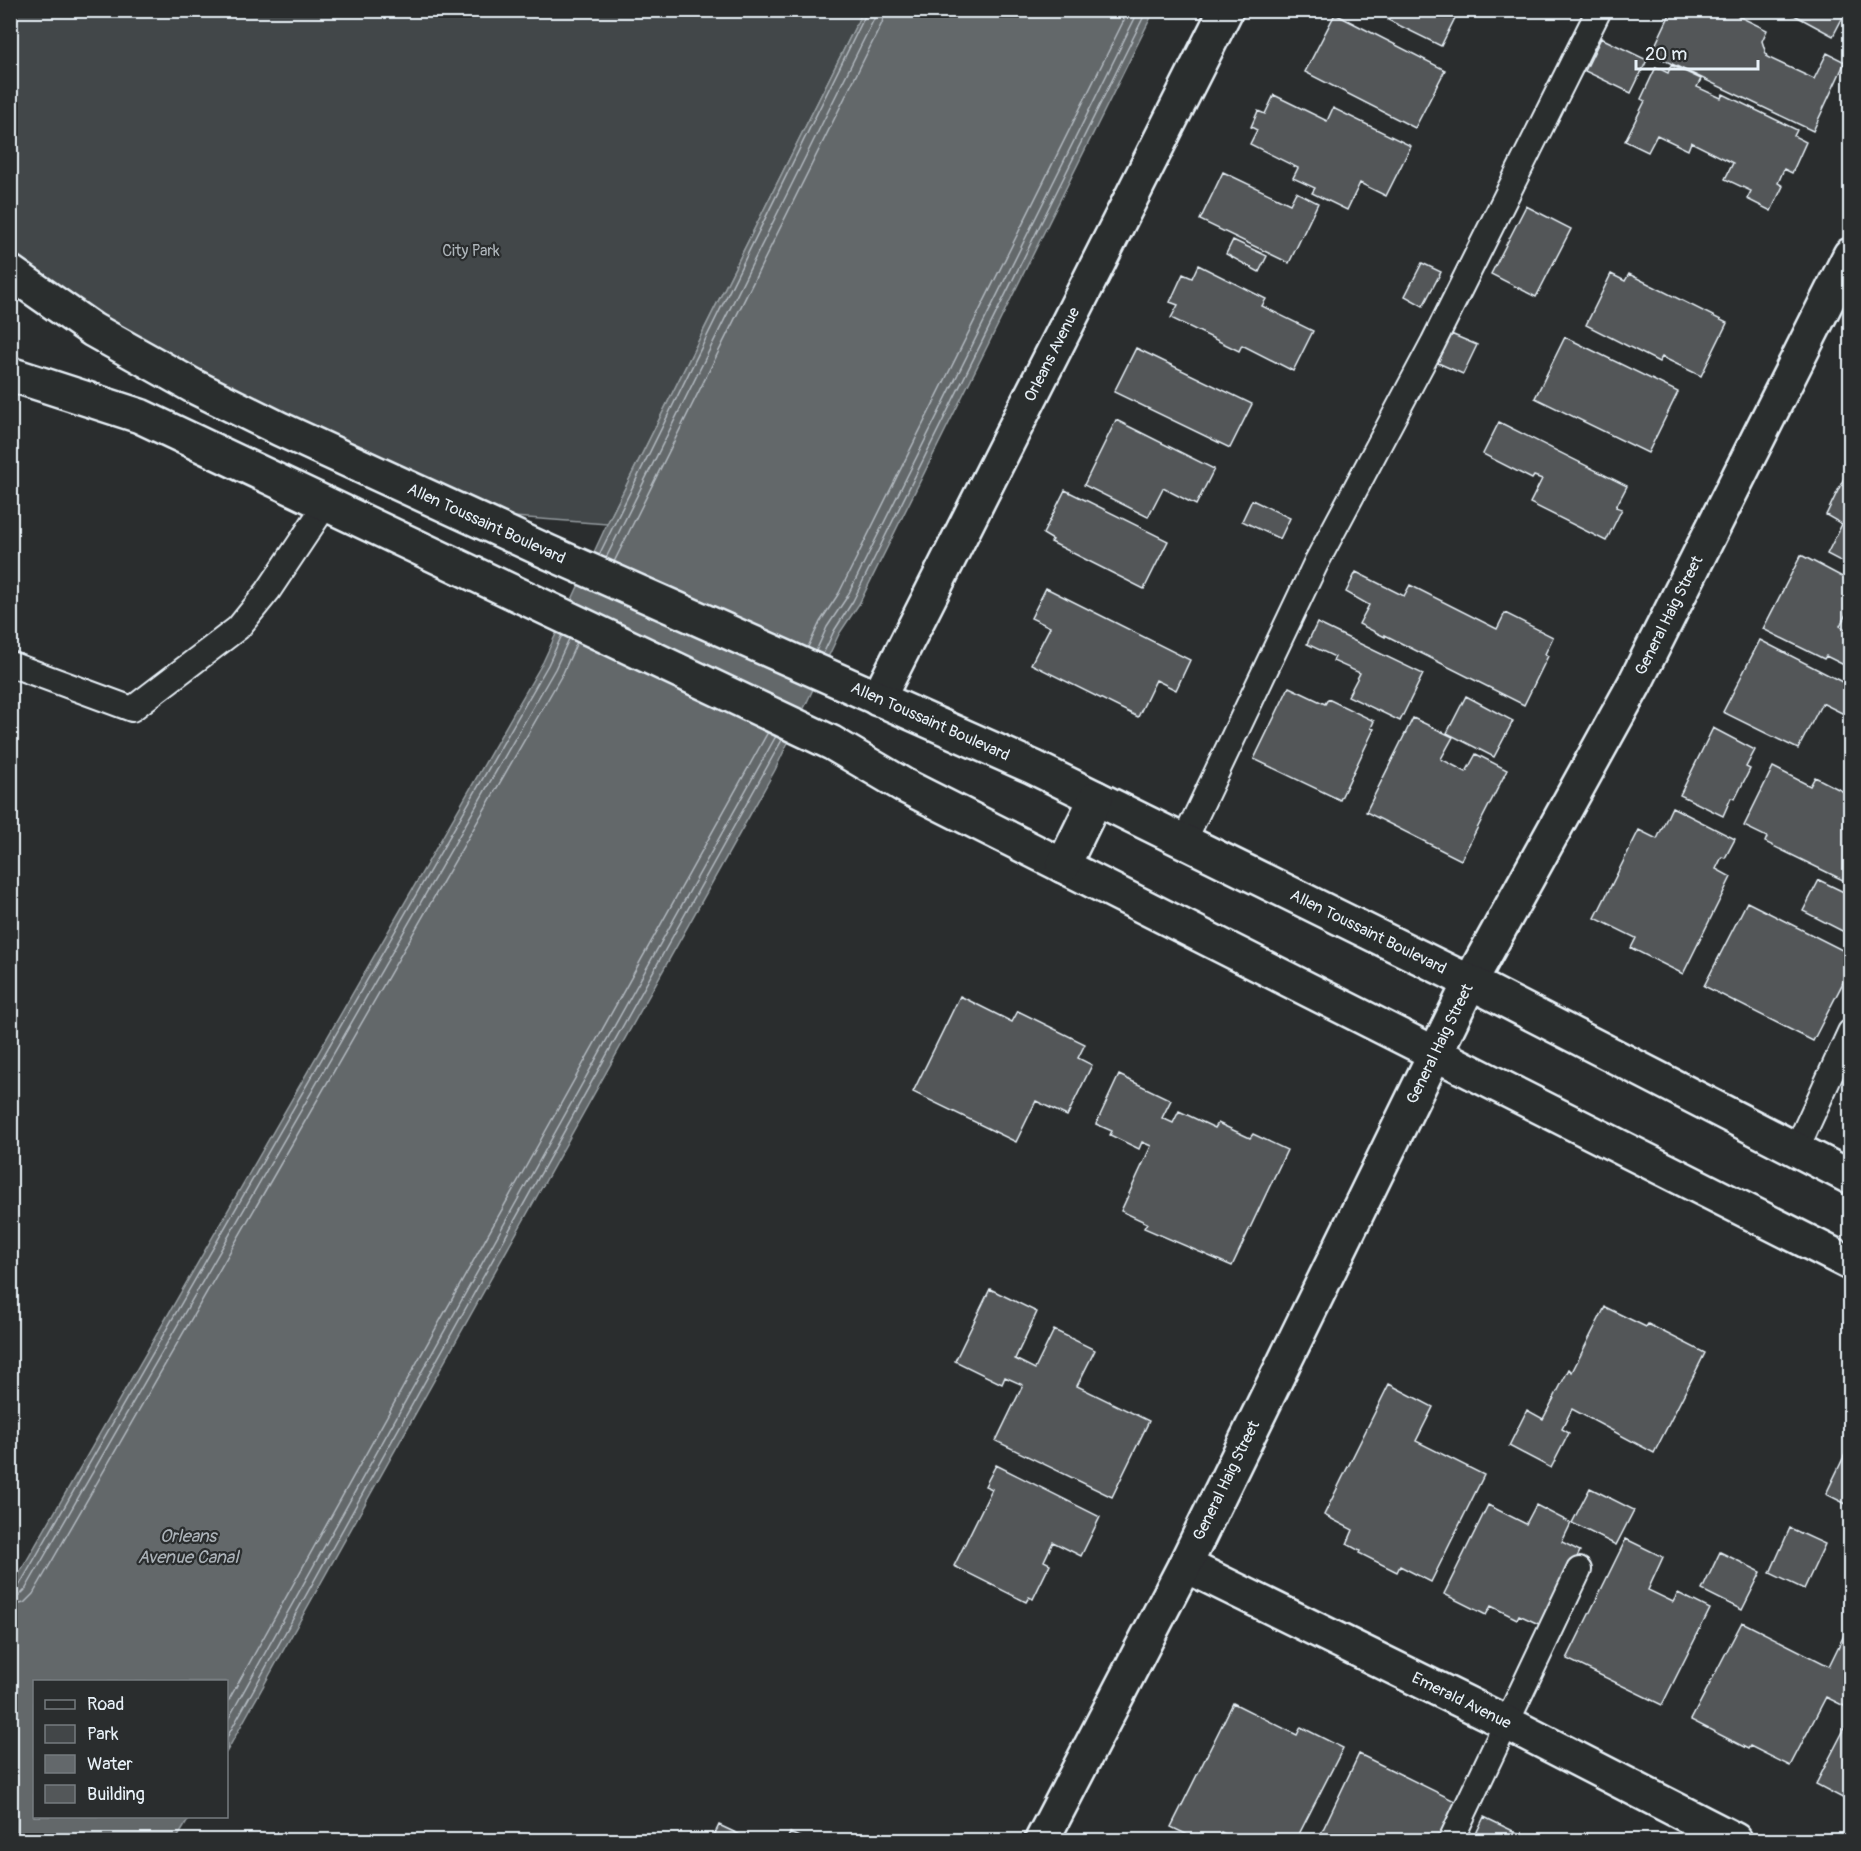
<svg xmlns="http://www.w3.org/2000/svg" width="1861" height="1851" viewBox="0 0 1861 1851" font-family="Pangolin,sans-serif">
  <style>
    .green { fill: #424648; stroke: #959ca0; stroke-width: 1.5 }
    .water { fill: #63686b; stroke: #989fa3; stroke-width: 1.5 }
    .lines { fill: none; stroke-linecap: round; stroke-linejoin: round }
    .shore { stroke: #b3bac0; stroke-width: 1.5 }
    .building { fill: #535759; stroke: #e8f1f8; stroke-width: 1.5 }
    .lane-casing { stroke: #e8f1f8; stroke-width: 28 }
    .street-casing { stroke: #e8f1f8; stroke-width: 38 }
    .secondary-casing { stroke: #e8f1f8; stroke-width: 38 }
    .lane { stroke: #2a2d2e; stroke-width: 24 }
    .street { stroke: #2a2d2e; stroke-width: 33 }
    .secondary { stroke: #2a2d2e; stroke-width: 33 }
    .labels { text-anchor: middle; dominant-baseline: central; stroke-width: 4.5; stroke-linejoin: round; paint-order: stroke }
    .park-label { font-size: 16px; fill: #aeb5ba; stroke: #2a2d2e }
    .street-label { font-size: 16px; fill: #e8f1f8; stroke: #2a2d2e }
    .water-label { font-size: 18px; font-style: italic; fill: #acb3b9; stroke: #2a2d2e }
  </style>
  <rect width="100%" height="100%" fill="#2a2d2e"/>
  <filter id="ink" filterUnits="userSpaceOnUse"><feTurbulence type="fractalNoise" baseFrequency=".0167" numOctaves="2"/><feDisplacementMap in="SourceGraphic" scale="12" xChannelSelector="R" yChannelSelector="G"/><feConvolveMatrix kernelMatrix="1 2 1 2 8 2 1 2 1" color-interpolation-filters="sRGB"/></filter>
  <g filter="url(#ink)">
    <path class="green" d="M11,11h852l-256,513 -145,-11 -451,-241z"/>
    <path class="water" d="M863,11h291l-295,593 -20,30 -64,136 -548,981 -1,-69h-192v134l156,1 -14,23h-165v-252l532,-926 64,-138z"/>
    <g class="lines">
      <path class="shore" d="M599,555l269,-545
        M606,558l268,-539 2,-9
        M614,562l268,-539 3,-13
        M808,647l12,-25 19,-29 290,-583
        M816,651l11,-24 20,-30 292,-587
        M823,654l11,-23 19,-30 294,-591
        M10,1590l9,-4 529,-921 14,-30
        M10,1597l9,-1 6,-6 530,-921 14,-30
        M10,1606l14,-3 9,-9 530,-921 14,-31
        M226,1705l542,-973
        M226,1723l550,-987
        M226,1739l556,-999"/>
    </g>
    <path class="building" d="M1393,10h66l-18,36 -53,-26z
      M1672,10h54l41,20 -5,11 5,16 47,22 13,-26 18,9 -32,69 -162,-77z
      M1785,10h56l4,3 -12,23z
      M1335,14l110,56 -30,58 -110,-56z
      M1601,38l46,22 -16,33 -46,-22z
      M1671,65l30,14 -4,8 24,11 2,-4 74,36 -3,6 12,6 -14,31 -8,-4 -6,14 5,3 -12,25 -24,-12 4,-8 -26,-12 8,-16 -42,-21 -3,8 -31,-15 -9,17 -23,-11 20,-40 -4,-2 15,-32 12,6z
      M1274,95l53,26 6,-13 78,38 -25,50 -26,-13 -13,27 -35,-17 3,-5 -22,-10 5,-10 -48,-24 7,-14 -6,-3 7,-16 7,3z
      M1223,172l67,32 6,-12 22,11 -29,60 -89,-43z
      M1526,206l45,23 -35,68 -45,-23z
      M1233,240l34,16 -8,16 -33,-18z
      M1422,263l19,9 -18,34 -18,-10z
      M1198,265l68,34 -4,7 51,25 -20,40 -51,-26 -3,6 -68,-33 7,-13 -8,-3 13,-28 9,4z
      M1611,274l14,7 4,-7 98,49 -26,53 -39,-19 -3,5 -73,-37z
      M1451,334l26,11 -14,29 -25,-11z
      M1565,337l113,55 -30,61 -113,-55z
      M1136,348l116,56 -22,44 -116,-56z
      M1116,420l98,49 -18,36 -33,-17 -15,29 -64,-32z
      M1499,422l128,64 -11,21 6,2 -16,32 -76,-38 12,-24 -8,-3 -2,3 -49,-25z
      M1846,474l4,2v90l-23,-12 15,-30 -16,-9z
      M1065,490l103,51 -24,48 -93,-47 2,-2 -10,-6z
      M1252,500l38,18 -10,21 -38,-18z
      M1801,555l49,26v25l-10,20 10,6v36l-24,-12 -2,3 -61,-30z
      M1356,572l48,24 6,-11 87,44 8,-16 48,24 -8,17 3,2 -24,49 -139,-70v2l-26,-13 10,-19 -23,-13z
      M1046,588l144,72 -14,30 -20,-10 -18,37 -107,-53 19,-37 -19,-9z
      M1317,623l106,51 -23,47 -52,-25 12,-23 -27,-12 2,-4 -28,-13z
      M1760,640l90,46v31l-28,-14 -24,46 -75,-37z
      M1289,687l36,17 3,-5 46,22 -3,7 3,1 -34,71 -86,-41z
      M1466,696l47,25 -19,36 -47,-24z
      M1413,718l40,19 -12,22 25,13 10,-18 31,16 -46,90 -95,-48z
      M1713,728l42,22 -9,17 4,2 -15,30 -4,-1 -8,18 -43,-21z
      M1773,767l37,19 5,-9 35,18 -1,88 -84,-41 2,-5 -23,-11z
      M1672,807l63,32 -10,19 -3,-1 -6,12 15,8 -48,97 -52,-26 5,-10 -41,-20 44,-88 18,9z
      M1819,880l31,15v40l-47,-24z
      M1747,902l103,52v15l-37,72 -109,-55z
      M960,996l52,26 6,-11 67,33 -7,14 14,7 -25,51 -31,-15 -20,41 -103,-50z
      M1119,1075l52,25 -9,18 11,5 6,-12 36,17 3,-5 32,15 3,-4 34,16 -55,116 -88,-38 3,-5 -26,-12 30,-65 -9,-4 -3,7 -29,-14 2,-4 -16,-7z
      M990,1289l47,23 -22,47 20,10 19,-39 41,20 -18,36 72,35 -37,76 -116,-56 27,-56 -18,-8 -3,7 -47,-23z
      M1605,1307l41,20 2,-3 57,29 -51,100 -82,-44 -10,20 7,4 -18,35 -42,-22 18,-36 16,9 26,-50 3,3z
      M1389,1384l44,23 -17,34 68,34 -53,107 -31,-16 -3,6 -38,-19 1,-2 -13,-7 6,-14 -29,-15z
      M1850,1444v62l-24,-12z
      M996,1465l104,52 -19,39 -28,-14 -9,19 6,3 -17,35 -4,-2 -3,5 -72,-36 38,-77 -7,-3z
      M1590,1488l44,22 -18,35 -44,-22z
      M1488,1505l38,19 10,-19 35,18 -9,19 18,9 -37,75 -24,-11 -2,4 -26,-13 -5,9 -42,-21z
      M1790,1528l35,16 -21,45 -34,-16z
      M1626,1539l37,18 -15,33 25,12 5,-9 32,16 -48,96 -95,-46z
      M1720,1552l41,20 -19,38 -40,-20z
      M1742,1622l87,44 21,-43v80l-2,5 -22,-11 -36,69 -40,-20 -2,3 -57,-29z
      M1233,1703l64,32 4,-8 42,21 -47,92h-59l-16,-8 -4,8h-19l-27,-13z
      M1850,1718v84l-34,-18z
      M1359,1754l102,50 -17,36h-126z
      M1484,1817l48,23h-59z
      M719,1825l32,15h-39z
      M790,1833l16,7h-19z"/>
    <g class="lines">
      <defs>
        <path id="lane" d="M10,664l122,45 106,-81 30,-37 58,-87
          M1184,841l132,-278 117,-220 166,-333
          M1796,1150l54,-118
          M1451,1840l128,-270"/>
        <g id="street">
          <path id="s1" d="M878,699l348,-689"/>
          <path id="s2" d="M1185,1565l320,157 230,118"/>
          <path id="s3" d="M1042,1840l143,-275 285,-583 164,-297 216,-430"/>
        </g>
        <g id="secondary">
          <path id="s4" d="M10,272l83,58 100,56 87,43 268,123 485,215 437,215 380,195"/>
          <path d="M10,374l130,42 692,327 73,43 945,477"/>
          <path d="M1063,866l33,-68"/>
        </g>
      </defs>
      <use href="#lane" class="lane-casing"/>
      <use href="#street" class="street-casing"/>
      <use href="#secondary" class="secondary-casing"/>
      <use href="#lane" class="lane"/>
      <use href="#street" class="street"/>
      <use href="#secondary" class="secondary"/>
    </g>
  </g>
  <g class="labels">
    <g class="park-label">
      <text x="471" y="251">City Park</text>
    </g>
    <g class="street-label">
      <text stroke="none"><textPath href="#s1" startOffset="386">Orleans Avenue</textPath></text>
      <text stroke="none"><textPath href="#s4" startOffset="540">Allen Toussaint Boulevard</textPath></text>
      <text stroke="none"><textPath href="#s3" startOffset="1376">General Haig Street</textPath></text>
      <text stroke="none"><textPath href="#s4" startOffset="1026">Allen Toussaint Boulevard</textPath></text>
      <text stroke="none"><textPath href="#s4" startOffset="1512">Allen Toussaint Boulevard</textPath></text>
      <text stroke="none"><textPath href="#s3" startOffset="890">General Haig Street</textPath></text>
      <text stroke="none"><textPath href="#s3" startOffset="404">General Haig Street</textPath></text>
      <text stroke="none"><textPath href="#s2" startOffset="308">Emerald Avenue</textPath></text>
    </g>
    <g class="water-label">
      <text x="188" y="1536">Orleans<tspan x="188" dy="21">Avenue Canal</tspan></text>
    </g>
  </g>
  <rect width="1861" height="1851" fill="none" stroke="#2a2d2e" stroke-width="36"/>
  <rect x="18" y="18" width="1825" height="1815" fill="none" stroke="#e8f1f8" stroke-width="2" filter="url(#ink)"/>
  <rect x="33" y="1680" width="195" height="138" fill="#2a2d2e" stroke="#767b7f" stroke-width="1.5"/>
  <rect x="45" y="1700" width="30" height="9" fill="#2a2d2e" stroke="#767b7f" stroke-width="1.5"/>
  <text x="87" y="1710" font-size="18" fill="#e8f1f8">Road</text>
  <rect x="45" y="1725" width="30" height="18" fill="#424648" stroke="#767b7f" stroke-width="1.5"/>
  <text x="87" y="1740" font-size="18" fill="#e8f1f8">Park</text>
  <rect x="45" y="1755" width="30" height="18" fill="#63686b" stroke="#767b7f" stroke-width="1.5"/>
  <text x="87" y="1770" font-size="18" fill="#e8f1f8">Water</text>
  <rect x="45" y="1785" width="30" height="18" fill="#535759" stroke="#767b7f" stroke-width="1.5"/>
  <text x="87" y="1800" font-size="18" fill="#e8f1f8">Building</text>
  <path d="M1636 60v9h122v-9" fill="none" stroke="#e8f1f8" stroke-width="3"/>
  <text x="1645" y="60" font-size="18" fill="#e8f1f8" stroke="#2a2d2e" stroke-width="4.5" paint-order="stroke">20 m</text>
</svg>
